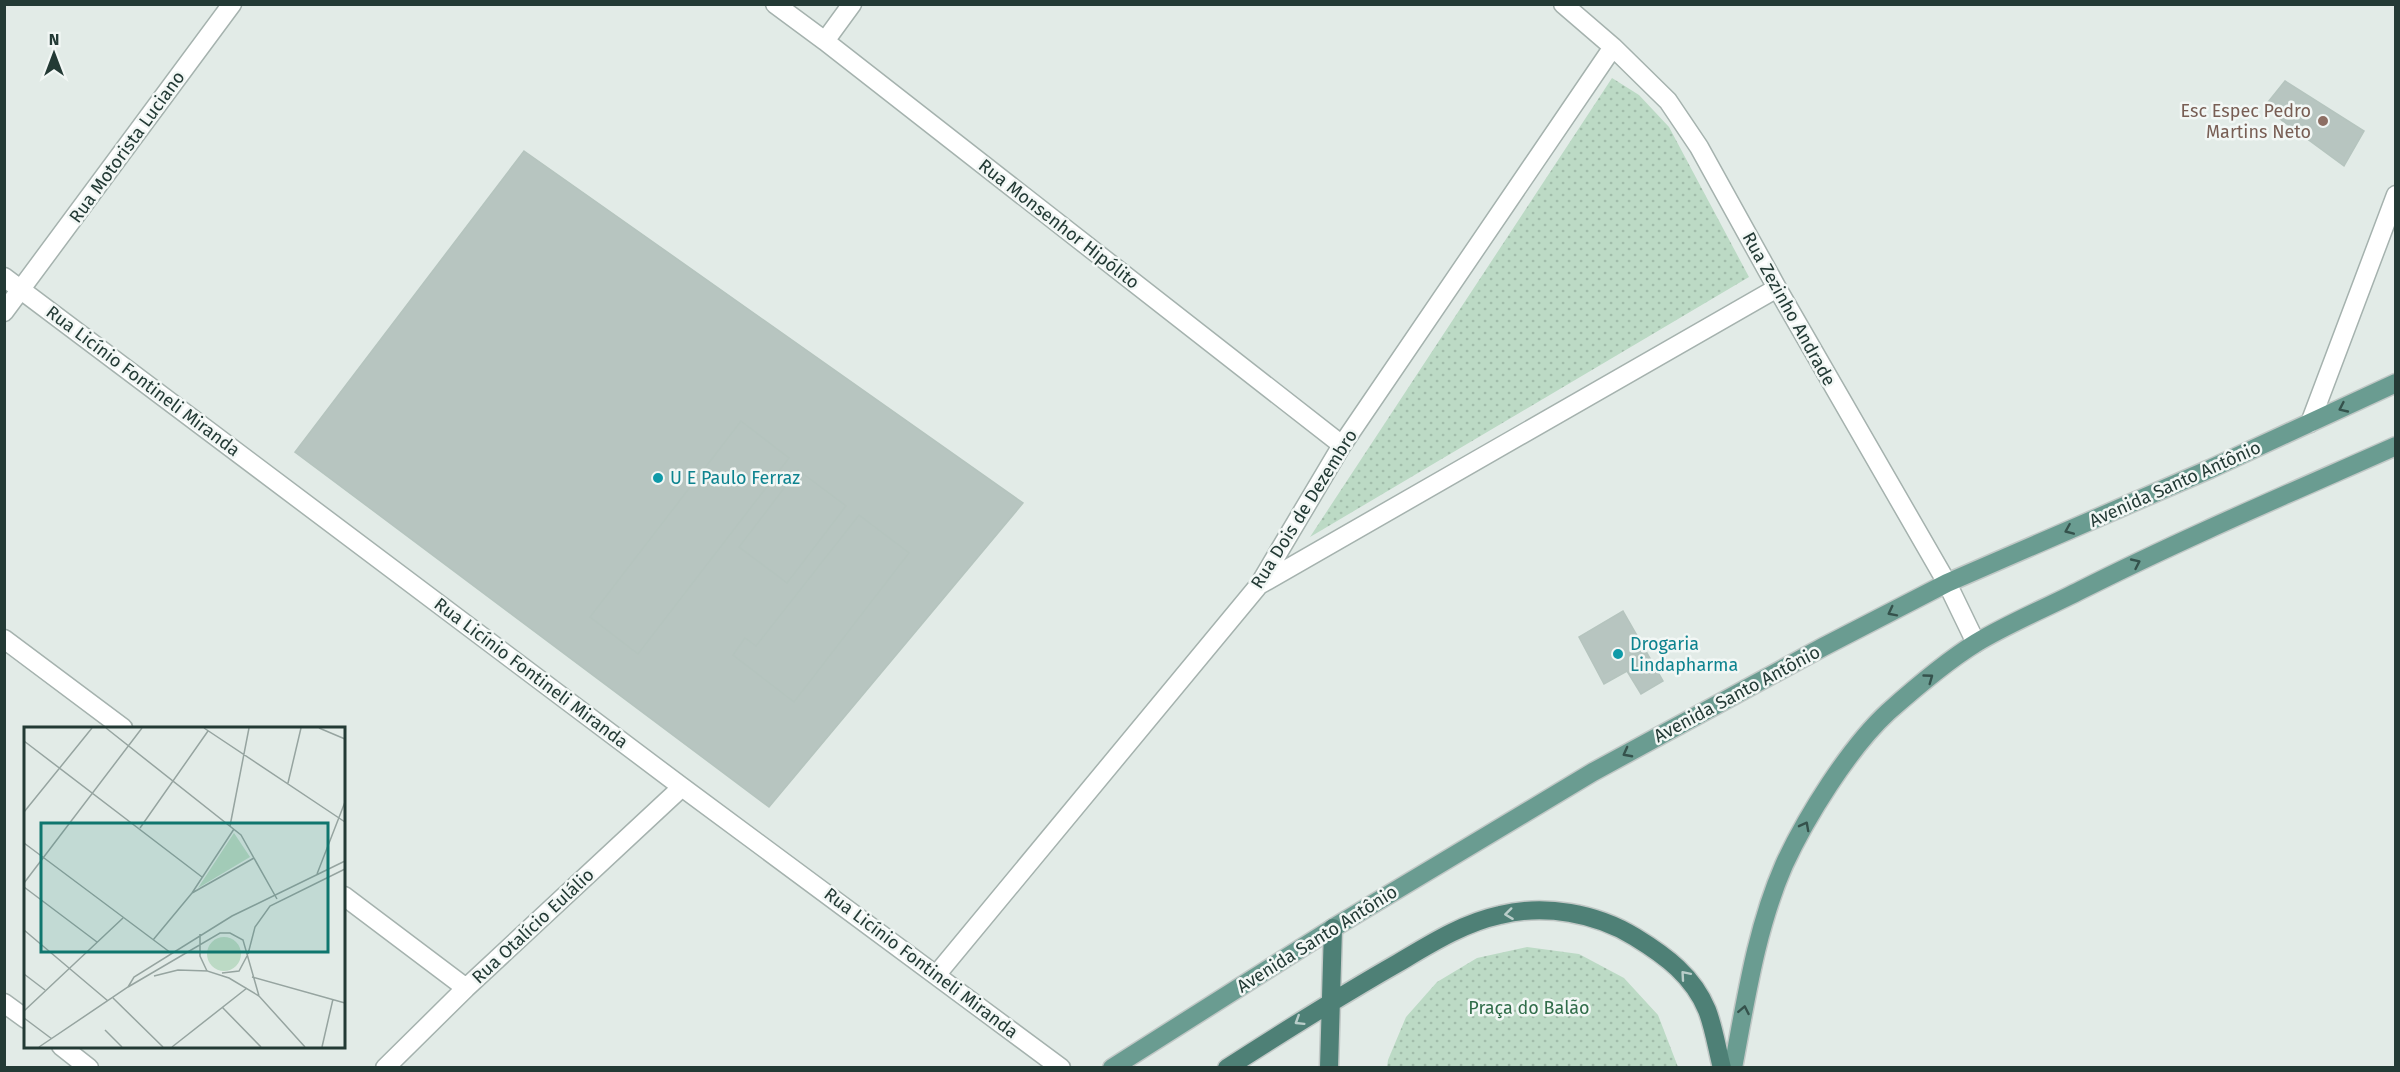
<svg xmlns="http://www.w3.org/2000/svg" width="2400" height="1072" viewBox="0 0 2400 1072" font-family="'Fira Sans',sans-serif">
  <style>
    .green { fill: url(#green-dots) }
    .building { fill: #b7c5c0; stroke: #b5c4be; stroke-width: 1.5 }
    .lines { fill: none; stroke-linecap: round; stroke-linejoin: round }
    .minor-casing { stroke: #a5b2ae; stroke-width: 21 }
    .primary-casing { stroke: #c1c8c6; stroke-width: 21 }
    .trunk-casing { stroke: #c1c8c6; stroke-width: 21 }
    .minor { stroke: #fff; stroke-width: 18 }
    .primary { stroke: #6a9c91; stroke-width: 18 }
    .trunk { stroke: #4e8076; stroke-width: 18 }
    .oneway { stroke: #35524c }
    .oneway2 { stroke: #b9cdc9 }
    .education-dot { fill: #8d6e63; stroke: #f2f7f5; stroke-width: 2 }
    .culture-dot { fill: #0f9aa8; stroke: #f2f7f5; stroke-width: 2 }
    .labels { text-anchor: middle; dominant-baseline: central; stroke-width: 5; stroke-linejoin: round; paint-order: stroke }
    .education-label { font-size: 18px; fill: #785e54; stroke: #f2f7f5; text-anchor: end }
    .street-label { font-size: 18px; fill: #233a35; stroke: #f2f7f5 }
    .culture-label { font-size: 18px; fill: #0d838f; stroke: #f2f7f5; text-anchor: start }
    .park-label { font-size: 18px; fill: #316d4a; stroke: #f2f7f5 }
    .inset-road { fill: none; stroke: #96a4a0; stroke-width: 1.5 }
    .view { fill: #0f766e; fill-opacity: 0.15; stroke: #0f766e; stroke-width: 3 }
    .inset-edge { fill: none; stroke: #233a35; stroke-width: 3 }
  </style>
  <defs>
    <pattern id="green-dots" width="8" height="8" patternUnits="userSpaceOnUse" patternTransform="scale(1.5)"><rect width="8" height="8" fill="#bcdac5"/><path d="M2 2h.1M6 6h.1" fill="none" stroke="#a1bcaa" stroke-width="1.8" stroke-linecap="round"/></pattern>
  </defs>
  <rect width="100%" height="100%" fill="#e2ebe7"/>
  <path class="green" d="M1612,78l27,17 30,32 80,150 -439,260z
    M1527,947l52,7 45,24 34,37 20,52h-291l1,-7 18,-43 31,-35 40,-24z"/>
  <path class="building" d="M2285,81l79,50 -20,35 -80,-59z
    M524,151l499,352 -254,304 -474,-355z
    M741,421l48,37 -151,196 -48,-37z
    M798,470l48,36 -59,77 -48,-36z
    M859,515l50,38 -115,149 -61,-47 12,-17 11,8z
    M1623,611l40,70 -22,13 -14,-23 -23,13 -25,-47z"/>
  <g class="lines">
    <defs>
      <path id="minor" d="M775,4l50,37 517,404
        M1563,4l50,43 55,54 31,46 78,141 170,295 29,60
        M825,41l27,-37
        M4,277l678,510 379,281
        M4,312l228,-308
        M2310,423l86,-228
        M1261,584l516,-296
        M4,639l119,89
        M344,896l122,92
        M937,974l322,-389 83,-140 271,-398
        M4,1003l22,16
        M61,1046l28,22
        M385,1068l81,-80 216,-201"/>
      <path id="primary" d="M1112,1068l221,-140 260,-156 230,-125 124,-64 263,-114 186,-86
        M1733,1068c13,-69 23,-139 51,-203 22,-48 65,-117 104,-153 27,-24 57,-50 88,-69 33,-20 70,-35 105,-53 103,-52 209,-97 315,-144"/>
      <path id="trunk" d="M1227,1068c56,-36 113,-72 171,-105 32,-19 65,-40 102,-48 45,-11 96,-2 135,22 31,19 58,39 72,73 7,18 10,39 15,58
        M1329,1068l4,-140"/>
    </defs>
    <use href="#minor" class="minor-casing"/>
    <use href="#primary" class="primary-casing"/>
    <use href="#trunk" class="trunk-casing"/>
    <use href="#minor" class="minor"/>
    <use href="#primary" class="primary"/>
    <use href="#trunk" class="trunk"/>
  </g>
  <defs><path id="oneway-chevron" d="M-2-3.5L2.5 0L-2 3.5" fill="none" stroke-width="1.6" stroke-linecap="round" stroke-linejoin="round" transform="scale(1.5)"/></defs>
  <g class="oneway">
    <use href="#oneway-chevron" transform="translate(2343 408) rotate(155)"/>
    <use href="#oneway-chevron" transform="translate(2069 530) rotate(157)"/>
    <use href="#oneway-chevron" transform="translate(2136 563) rotate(-25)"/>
    <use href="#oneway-chevron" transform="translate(1892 612) rotate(153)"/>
    <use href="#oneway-chevron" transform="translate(1929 678) rotate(-36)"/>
    <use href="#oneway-chevron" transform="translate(1627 753) rotate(152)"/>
    <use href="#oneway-chevron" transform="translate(1805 826) rotate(-62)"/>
    <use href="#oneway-chevron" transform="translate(1744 1010) rotate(-79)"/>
  </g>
  <g class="oneway2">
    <use href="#oneway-chevron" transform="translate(1509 914) rotate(173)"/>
    <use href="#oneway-chevron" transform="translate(1685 975) rotate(-131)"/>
    <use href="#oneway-chevron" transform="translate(1299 1021) rotate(148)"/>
  </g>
  <circle class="education-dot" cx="2323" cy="121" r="6"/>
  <g class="culture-dot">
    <circle cx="658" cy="478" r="6"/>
    <circle cx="1618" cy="654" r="6"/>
  </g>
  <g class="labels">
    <g class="education-label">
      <text x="2311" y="111">Esc Espec Pedro<tspan x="2311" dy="21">Martins Neto</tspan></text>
    </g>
    <g class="street-label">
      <text transform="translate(127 147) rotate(-54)">Rua Motorista Luciano</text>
      <text transform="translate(1059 224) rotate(38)">Rua Monsenhor Hipólito</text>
      <text transform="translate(1789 309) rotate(61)">Rua Zezinho Andrade</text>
      <text transform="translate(143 381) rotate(37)">Rua Licínio Fontineli Miranda</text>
      <text transform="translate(2175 484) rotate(-24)">Avenida Santo Antônio</text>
      <text transform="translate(1304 509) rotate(-58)">Rua Dois de Dezembro</text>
      <text transform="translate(531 673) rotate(37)">Rua Licínio Fontineli Miranda</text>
      <text transform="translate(1737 694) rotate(-28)">Avenida Santo Antônio</text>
      <text transform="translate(533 926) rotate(-43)">Rua Otalício Eulálio</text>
      <text transform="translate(1317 939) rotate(-32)">Avenida Santo Antônio</text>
      <text transform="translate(921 963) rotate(37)">Rua Licínio Fontineli Miranda</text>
    </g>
    <g class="culture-label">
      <text x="670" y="478">U E Paulo Ferraz</text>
      <text x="1630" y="644">Drogaria<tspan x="1630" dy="21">Lindapharma</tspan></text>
    </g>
    <g class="park-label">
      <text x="1529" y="1008">Praça do Balão</text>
    </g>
  </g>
  <g transform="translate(24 727)">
    <rect width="321" height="321" fill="#e2ebe7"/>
    <path d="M210,106l16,24 -52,31zM183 227a17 17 0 1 1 34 0a17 17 0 1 1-34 0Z" fill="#bcdac5"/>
    <path class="inset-road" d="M82,1l135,107 36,64M180,1l141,94M295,1l26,11M0,14l178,136M264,56l13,-55M0,85l68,-84M206,99l19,-98M116,101l68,-97M0,116l147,110M293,147l28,-72M0,156l118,-155M0,160l73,55M168,166l62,-35M0,203l84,71M176,207v22l7,15 22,7 30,18 46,51M129,213l39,-47 42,-64M224,227l7,-27 15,-21 75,-37M198,246l17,-2 8,-15M0,247l21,16M130,249l24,-6 30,1M228,250l93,26M104,260l6,-10 98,-61 113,-55M89,271l50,49M198,280l39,40M0,284l99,-93M0,291l28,21M81,303l17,17M15,320l89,-60 92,-54h10l13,7 16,56M148,320l75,-59M298,320l11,-48"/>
    <path class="view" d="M17,96h287v129h-287z"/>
    <rect width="321" height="321" class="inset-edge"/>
  </g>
  <rect width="2400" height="1072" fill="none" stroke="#233a35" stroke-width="12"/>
  <g transform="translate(54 54)" stroke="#f2f7f5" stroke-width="4.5" paint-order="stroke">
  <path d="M0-4.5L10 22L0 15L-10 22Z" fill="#233a35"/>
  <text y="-9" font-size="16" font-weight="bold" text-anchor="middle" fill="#233a35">N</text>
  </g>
</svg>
